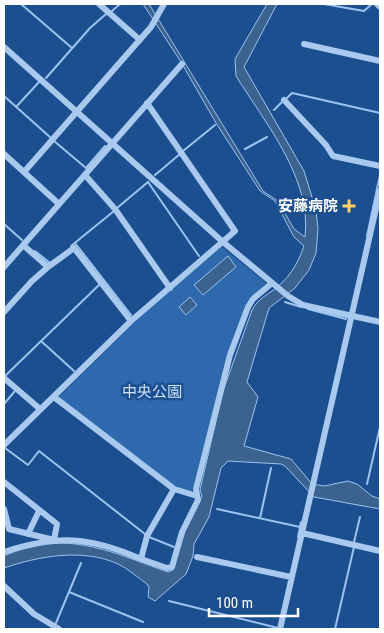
<svg xmlns="http://www.w3.org/2000/svg" width="384" height="633" viewBox="0 0 384 633" font-family="'Roboto Condensed','Noto Sans JP',sans-serif">
  <style>
    .green { fill: #2e69ad }
    .water { fill: #3c6290; stroke: #9cc4f0 }
    .lines { fill: none; stroke-linecap: round; stroke-linejoin: round }
    .stream { stroke: #9cc4f0; stroke-width: 2 }
    .minor { stroke: #a9c9ee; stroke-width: 6 }
    .poi-dot { fill: #ffd166; stroke: #1b4f8f; stroke-width: 2 }
    .labels { text-anchor: middle; dominant-baseline: central; stroke-width: 5; stroke-linejoin: round; paint-order: stroke }
    .poi-label { font-size: 15px; font-weight: bold; fill: #fff; stroke: #1b4f8f; text-anchor: end }
    .park-label { font-size: 15px; fill: #cfe3fa; stroke: #1b4f8f }
  </style>
  <rect width="100%" height="100%" fill="#1b4f8f"/>
  <path class="green" d="M222,247l44,36 -15,15 -23,56 -36,138 -17,-5 -117,-89 83,-82z"/>
  <path class="water" d="M143,4h6l114,187 15,10 16,28 11,8c7,-59 -40,-114 -69,-161l-1,-17 32,-55h10l-33,63 60,104 12,39 2,19 -2,24 -7,17 -14,18 -26,20 -22,74 11,15 -14,49 47,13 21,25 12,2 24,-5 9,3 15,12 8,3v10l-66,-12 -29,-31 -4,-2 -53,-3 -7,7 -12,49 -15,27 -1,12 -7,18 -31,27 -7,-4 1,-10 -2,-3c-9,-6 -18,-15 -29,-20 -35,-16 -79,-8 -114,4v-12c9,-4 19,-8 29,-10 48,-11 91,11 135,26l5,-2 12,-39 17,-35 -2,-6 23,-99 29,-81c5,-9 11,-13 20,-19 16,-11 26,-27 32,-45l-10,-9 -19,-36 -15,-10 -44,-68 -35,-61z
    M228,256l8,11 -33,28 -9,-10z
    M190,297l7,8 -11,10 -7,-8z"/>
  <g class="lines">
    <path class="stream" d="M21,4l51,44
      M324,4l40,7 8,-7
      M112,11l8,-7
      M46,78l44,-50 16,-14
      M4,96l47,42
      M286,99l6,-6 88,20
      M16,107l23,-25
      M274,110l9,-9
      M54,141l32,27 19,-22
      M245,149l22,-12
      M183,151l32,-26
      M155,175l25,-21
      M148,182l51,74
      M117,208l31,-26
      M4,224l18,16
      M367,236l13,-61
      M75,243l56,72
      M71,246l43,-35
      M35,251l15,12
      M285,302l16,5
      M308,309l38,10
      M41,341l33,30
      M5,376l95,-92
      M4,404l11,-13
      M5,448l23,17 11,-14 106,83
      M367,484l13,-57
      M217,509l83,18
      M260,518l11,-50
      M149,537l25,10
      M298,537l3,-15
      M354,542l6,-25
      M69,592l74,30
      M169,601l109,27
      M56,623l25,-60
      M335,629l19,-82"/>
    <path class="minor" d="M99,4l41,36
      M377,4l3,3
      M304,44l76,17
      M4,47l219,195 65,54 15,9 77,17
      M284,100l42,45 7,11 47,10
      M4,154l55,50
      M24,172l127,-145 13,-23
      M85,175l30,34 55,79
      M23,245l25,22 26,-19 57,73
      M4,267l178,-203
      M4,312l28,-31 16,-14
      M4,378l36,31
      M54,397l120,92 23,7
      M4,445l127,-124 104,-90 -88,-128
      M4,482l53,42 -3,16 -45,-11 -5,-20
      M302,533l78,18
      M28,534l11,-23
      M4,552c54,-17 84,-16 137,7l6,-23 27,-47
      M197,557l94,20
      M141,559l26,9 5,-1 10,-35 16,-32 -2,-11 34,-134 18,-48 5,-8 19,-16
      M4,586l30,28 25,15
      M280,629l100,-438"/>
  </g>
  <path class="poi-dot" d="M346.5 198.5h5v5h5v5h-5v5h-5v-5h-5v-5h5z"/>
  <g class="labels">
    <g class="poi-label">
      <text x="338" y="206">安藤病院</text>
    </g>
    <g class="park-label">
      <text x="152" y="392">中央公園</text>
    </g>
  </g>
  <rect width="384" height="633" fill="none" stroke="#ffffff" stroke-width="10"/>
  <path d="M209 608v8h89v-8" fill="none" stroke="#ffffff" stroke-width="2.5"/>
  <text x="216" y="608" font-size="15" fill="#ffffff" stroke="#1b4f8f" stroke-width="4" paint-order="stroke">100 m</text>
</svg>
